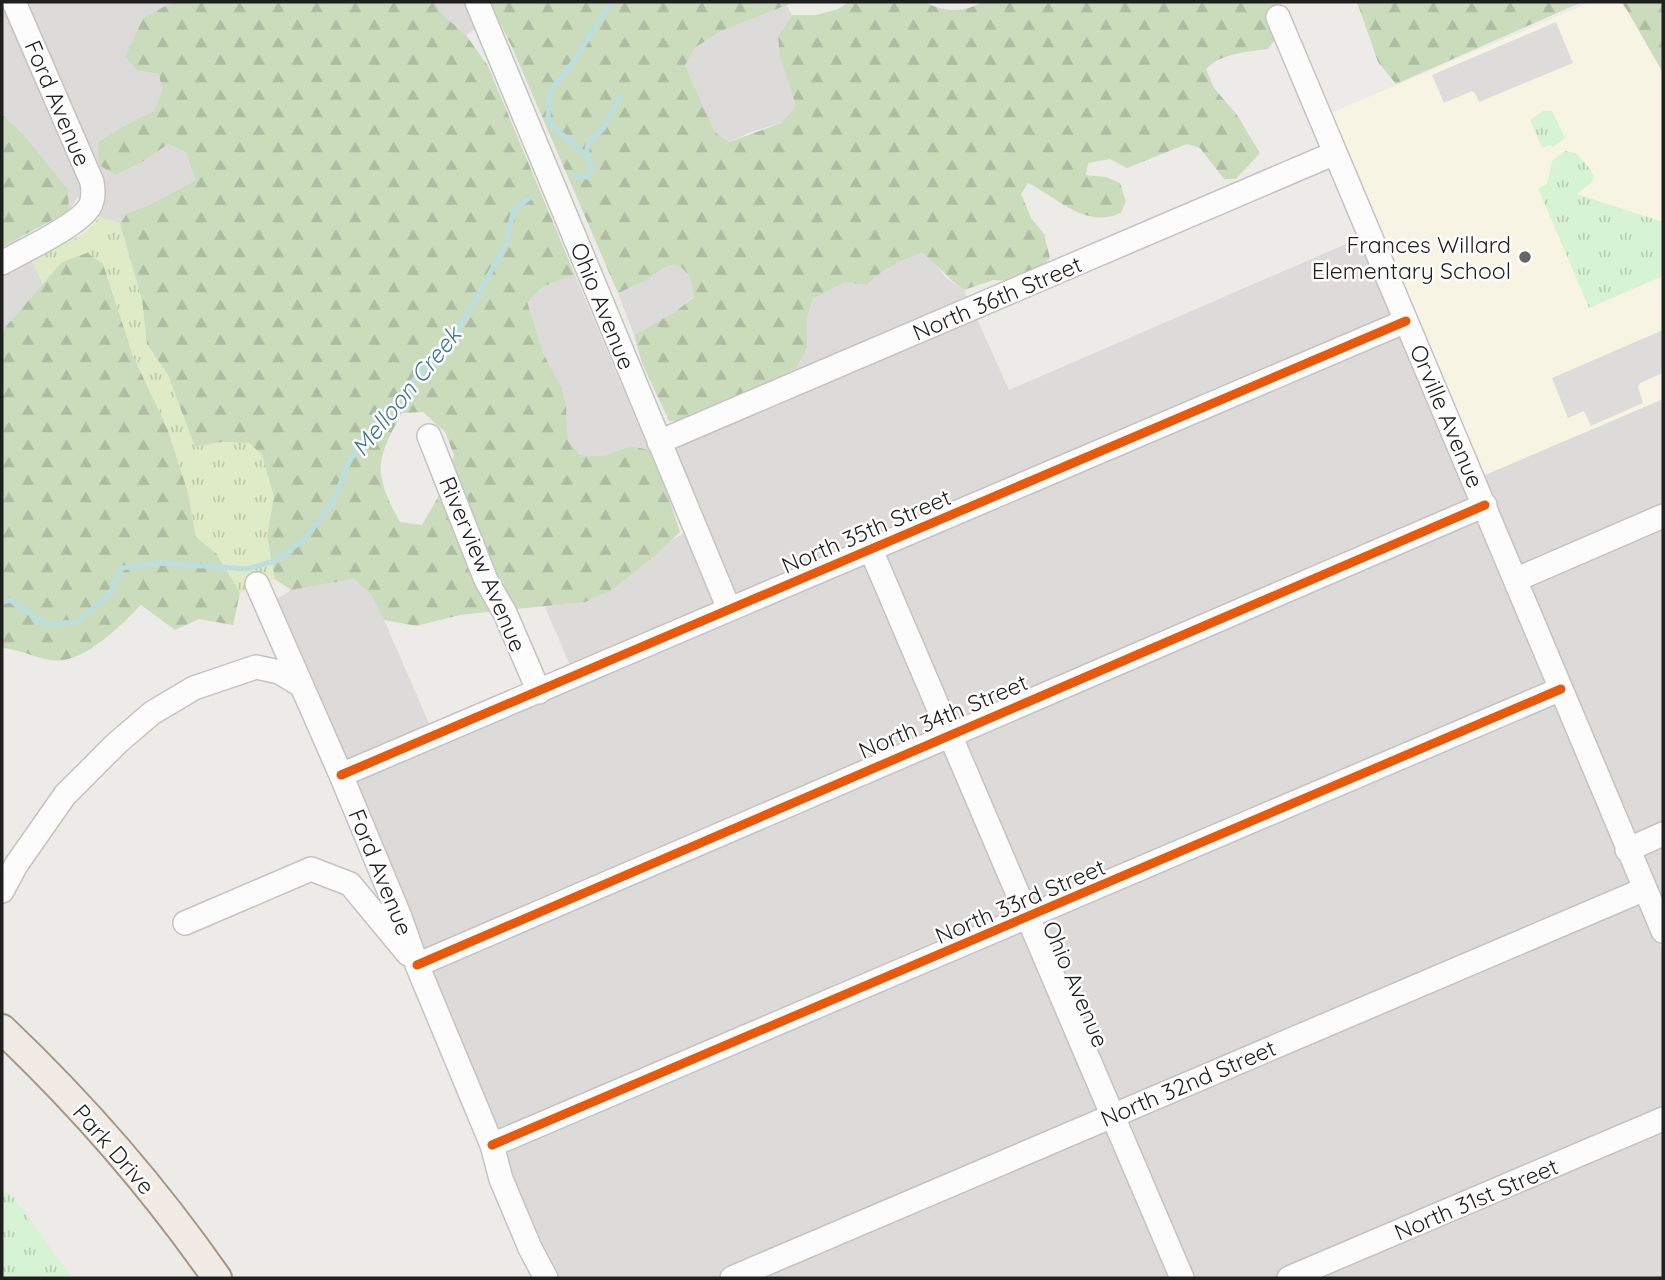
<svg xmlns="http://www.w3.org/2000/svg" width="1665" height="1280" viewBox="0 0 1665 1280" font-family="Quicksand,sans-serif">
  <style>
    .residential { fill: #dcdbd9 }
    .education { fill: #f7f4e3 }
    .grass { fill: url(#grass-tufts) }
    .forest { fill: url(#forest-firs); fill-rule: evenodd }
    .park { fill: url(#park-tufts) }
    .parking { fill: #dddcdb }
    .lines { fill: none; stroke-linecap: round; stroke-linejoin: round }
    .stream { stroke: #bbdee1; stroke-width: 5 }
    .minor-casing { stroke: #c4c3c2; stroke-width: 26 }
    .major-casing { stroke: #a49684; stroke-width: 32 }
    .minor { stroke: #fcfcfc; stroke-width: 23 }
    .major { stroke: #f1eae5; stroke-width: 28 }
    .cycleway-casing { stroke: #fff; stroke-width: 13 }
    .cycleway { stroke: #e8590c; stroke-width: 9 }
    .poi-dot { fill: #676665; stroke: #fff; stroke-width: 2.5 }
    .labels { text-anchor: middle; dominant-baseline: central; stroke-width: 5; stroke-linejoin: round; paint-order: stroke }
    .street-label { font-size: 23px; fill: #1f1f1f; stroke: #fff }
    .poi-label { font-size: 23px; fill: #1f1f1f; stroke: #fff; text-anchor: end }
    .water-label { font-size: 24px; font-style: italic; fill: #417799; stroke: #fff }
  </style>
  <defs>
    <pattern id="grass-tufts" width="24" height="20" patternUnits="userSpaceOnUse" patternTransform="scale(1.75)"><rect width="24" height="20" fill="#deebc6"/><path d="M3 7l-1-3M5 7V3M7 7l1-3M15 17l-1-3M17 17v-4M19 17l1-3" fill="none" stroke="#bec9aa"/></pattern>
    <pattern id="forest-firs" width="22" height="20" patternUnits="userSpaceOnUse" patternTransform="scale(1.75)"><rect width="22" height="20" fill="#cbdcbd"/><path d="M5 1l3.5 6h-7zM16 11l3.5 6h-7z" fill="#aebca2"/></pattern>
    <pattern id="park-tufts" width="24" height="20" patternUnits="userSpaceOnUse" patternTransform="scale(1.75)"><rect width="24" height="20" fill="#d6f3d3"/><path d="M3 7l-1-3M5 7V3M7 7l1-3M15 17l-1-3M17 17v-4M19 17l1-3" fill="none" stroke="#b7d0b5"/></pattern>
  </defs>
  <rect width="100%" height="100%" fill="#edebe8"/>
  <path class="residential" d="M2,2h171l-4,3 -31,66 21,3 3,17 -8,21 -34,16 -22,14 18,33 28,-14 24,-17 17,8 11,28 -49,26 -20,7 -7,11 -20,-7 -22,-20 -9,14 -1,-22 -44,-54 -22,-21z
    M434,2h30l11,27 -9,6 -22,-19z
    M786,4l6,11 -14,21 10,46 8,24 -15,17 -30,9 -22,10 -14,-10 -30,-67 11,-18 25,-16z
    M20,237l23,47 -41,47v-84z
    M1360,238l187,446 -1050,447 -223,-530 17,-11 63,-11 17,16 13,25 54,124 140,-60 -33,-77 11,-2 148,-83 -28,-74 125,-56 -5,-23 11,-21v-31l6,-18 32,-17 22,3 14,-14 18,-10 22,-8 13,9 12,16 18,12 45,100z
    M669,265l11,1 9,9 5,21 -19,16 -41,23 -16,-42 27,-12z
    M575,275l74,175 -18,-4 -28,10 -23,-1 -12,-14 -2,-34 -4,-19 -18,-33 -17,-53 17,-16z
    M1663,399v428l-28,9 -155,-359z
    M1547,704l8,1 5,4 103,243v326h-1109l-51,-110 5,-14 7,-8 531,-224z
    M1663,847v56l-20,-47z"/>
  <path class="education" d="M1591,2h60l12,23v374l-183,78 -154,-362z"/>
  <path class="grass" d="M100,217l20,7 22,76 5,44 21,31 27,72 27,-5 27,1 13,12 12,42 -7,39 8,43 -35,14 -24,-40 -20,-16 -8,-44 -20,-63 -35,-74 -71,-94 -19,22 -11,-23 53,-28z"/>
  <path class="forest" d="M173,2h261l10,14 22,19 22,31 87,209 -31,11 -17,16 17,53 18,33 4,19 2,34 12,14 23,1 28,-10 18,4 18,42 13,40 -28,26 -42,33 -25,11 -125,13 -44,11 -32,-6 -13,-25 -17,-16 -63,11 -16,-11 -8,-43 7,-39 -12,-42 -13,-12 -27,-1 -27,5 -27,-72 -21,-31 -5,-44 -22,-76 7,-11 20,-7 49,-26 -11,-28 -17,-8 -24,17 -28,14 -17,-10 -1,-23 22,-14 34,-17 8,-20 -3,-17 -21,-3 -13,-14 18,-39zM423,412l22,20 9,23 -17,44 -15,26 -22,-3c-27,-49 -25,-61 2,-109z
    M489,2h305l-73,29 -25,16 -11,18 30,67 14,10 52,-19 15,-17 -16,-49 -2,-21 14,-21h24l22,-6 11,-7h77c14,10 41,11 55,0h297l-7,12 6,23 -9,12c-21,3 -47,4 -62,20l8,19 23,27 23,38 -24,26h-12l-24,-31 -13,-4 -60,24 -17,-9 -22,4 -2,12 20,2 14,6 6,18 -5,12c-36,16 -63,-15 -93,-30l-7,11 10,24 13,16 6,24 -17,17 -24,6 -16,-1 -29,10c-16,-11 -27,-26 -42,-37 -22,8 -39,15 -55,32l-22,-3 -32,17 -6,18v31l-11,21 -111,52h-16l-27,-58 -8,-28 41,-23 19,-15 -5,-22 -9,-9 -11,-1 -24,16 -27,12 -107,-248z
    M1357,2h225l-186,82 -18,-22z
    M1621,2h42v71l-36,-63z
    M2,114l22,21 44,54 1,22 -67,36z
    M87,253l16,11 30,92 35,74 20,63 8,44 20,16 24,40 -7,32 -34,-6 -24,11 -34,-25c-21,21 -59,61 -91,55 -17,-3 -31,-11 -48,-12v-317l60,-69z"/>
  <path class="park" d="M1543,111h9l13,27 -12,9 -4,-2 -7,3 -12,-28z
    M1565,151l11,2 15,17 3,7 -3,6 -14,11 86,28v54l-74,32 -51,-120 9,-4 5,-23z
    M2,1190l10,5 60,83h-70z"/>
  <path class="parking" d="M1556,22l17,41 -94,39 -4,-9 -3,-2 -28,12 -12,-28z
    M1663,330v43l-23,10 -2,4 5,16 -52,23 -7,-15 -16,7 -16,-40z"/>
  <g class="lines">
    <path class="stream" d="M586,155l2,-11 15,-15 17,-33
      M575,176l12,1 5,-8 -6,-14 -29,-25 -9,-11 1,-26 24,-31 38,-60
      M2,602l8,-2 35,24 33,-2 32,-29 12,-25 37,-5 88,6 28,-8 30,-22 28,-37 17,-43 30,-44 72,-74 51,-91 11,-40 15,-12"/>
    <defs>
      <path id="minor" d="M477,2l252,607
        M1278,17l385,914
        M2,263c20,-12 81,-39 89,-59 3,-7 2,-14 1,-22l-78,-180
        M429,436l57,144 19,33 34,79
        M659,442l676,-289
        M871,550l311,728
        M1515,580l148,-64
        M257,584l84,191 59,142 17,48 75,180 9,34 29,69 16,30
        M341,775l1065,-454
        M1627,850l36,-16
        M2,891l14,-26 49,-70 52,-52 35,-30 42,-25 62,-21 23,5 23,14
        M185,923l126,-54 39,15 58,70
        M417,965l1068,-460
        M492,1145l1069,-456
        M732,1278l913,-389
        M1289,1278l374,-159"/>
      <path id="major" d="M2,1029c79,75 153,160 215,249"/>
    </defs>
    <use href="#minor" class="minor-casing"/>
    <use href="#major" class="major-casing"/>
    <use href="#minor" class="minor"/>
    <use href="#major" class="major"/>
    <defs>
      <path id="cycleway" d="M341,775l1065,-454
        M417,965l1068,-460
        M492,1145l1069,-456"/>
    </defs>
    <use href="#cycleway" class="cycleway-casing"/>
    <use href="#cycleway" class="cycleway"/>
  </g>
  <circle class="poi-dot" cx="1525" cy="257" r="7"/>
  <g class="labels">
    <g class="street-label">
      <text transform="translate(58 103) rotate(67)">Ford Avenue</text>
      <text transform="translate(997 298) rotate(-23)">North 36th Street</text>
      <text transform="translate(603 306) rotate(68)">Ohio Avenue</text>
      <text transform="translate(1447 416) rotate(67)">Orville Avenue</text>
      <text transform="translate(866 531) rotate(-23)">North 35th Street</text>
      <text transform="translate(483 564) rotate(67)">Riverview Avenue</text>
      <text transform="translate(943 716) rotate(-23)">North 34th Street</text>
      <text transform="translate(381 872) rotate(68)">Ford Avenue</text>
      <text transform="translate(1020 901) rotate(-23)">North 33rd Street</text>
      <text transform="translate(1076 984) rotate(67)">Ohio Avenue</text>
      <text transform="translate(1188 1083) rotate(-23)">North 32nd Street</text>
      <text transform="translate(114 1149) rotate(49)">Park Drive</text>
      <text transform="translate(1476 1199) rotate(-23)">North 31st Street</text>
    </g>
    <g class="poi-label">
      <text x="1511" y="244">Frances Willard<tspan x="1511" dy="26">Elementary School</tspan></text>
    </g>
    <g class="water-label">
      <text transform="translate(406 391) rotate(-51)">Melloon Creek</text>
    </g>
  </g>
  <rect width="1665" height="1280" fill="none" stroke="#1f1f1f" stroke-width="7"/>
</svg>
